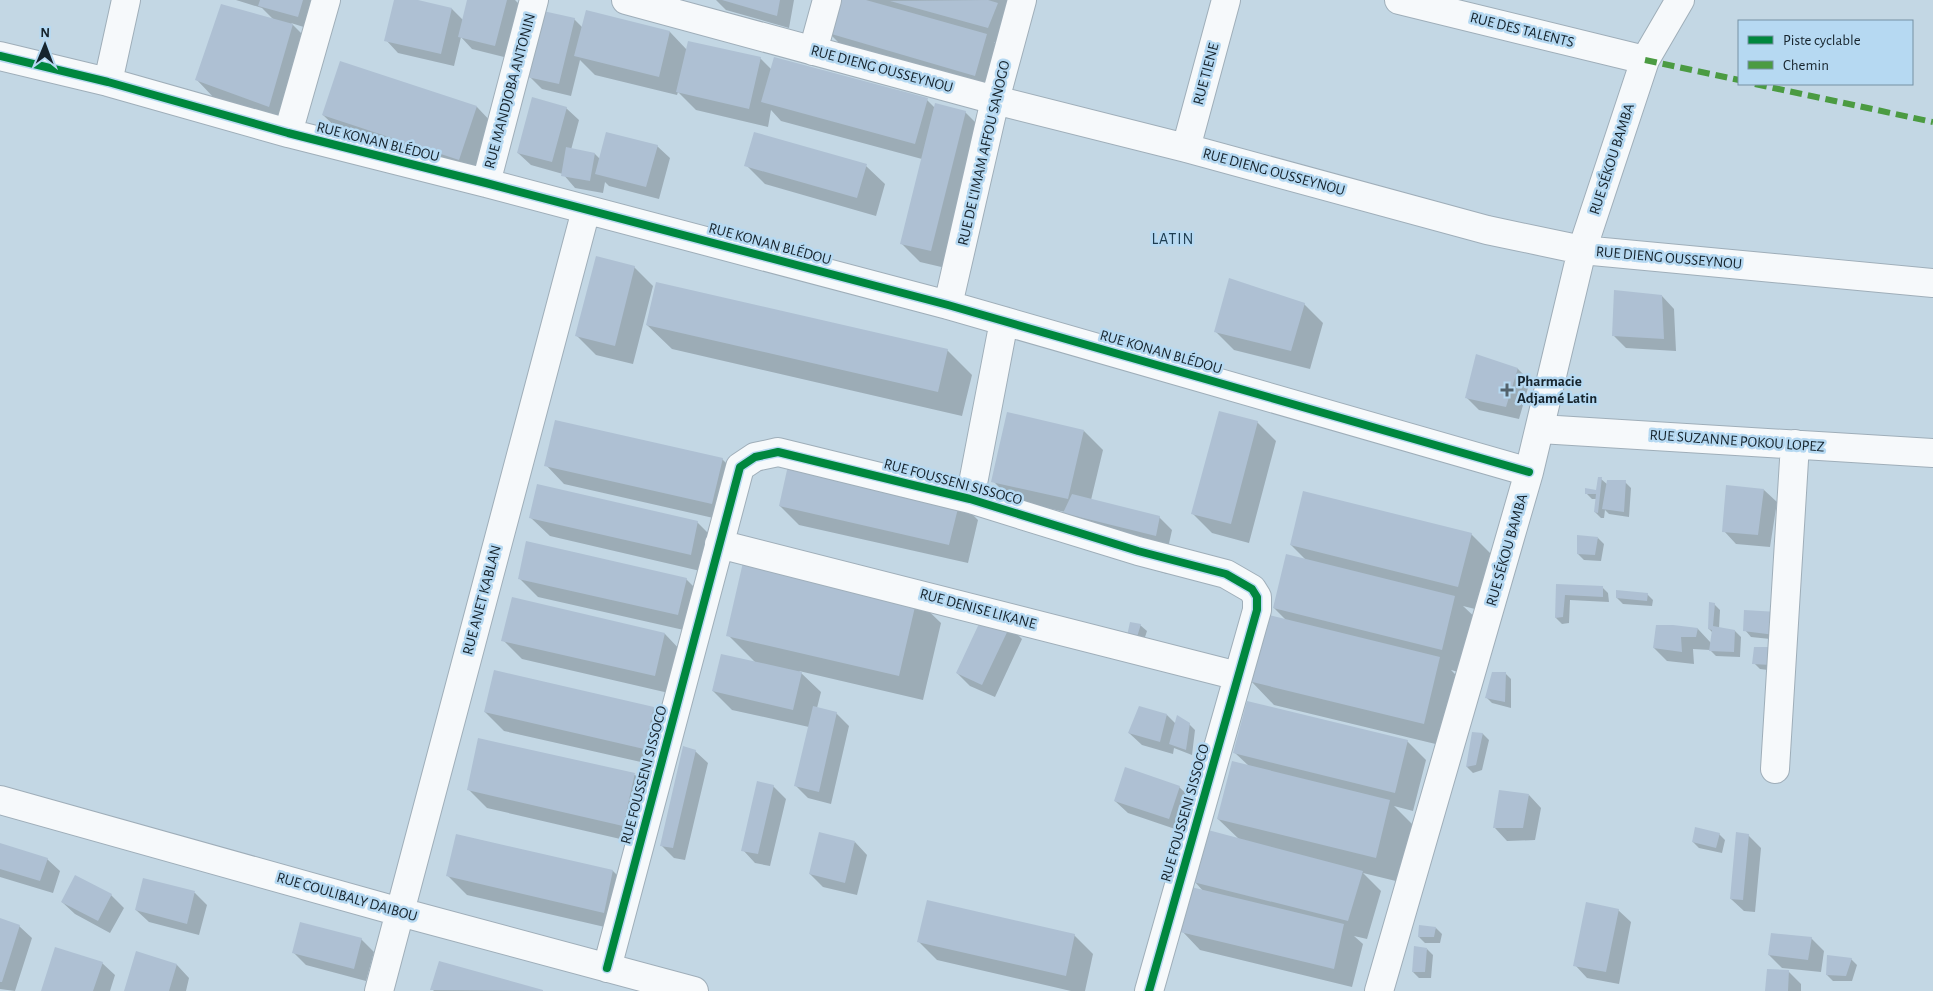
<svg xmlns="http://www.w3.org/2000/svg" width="1933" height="991" viewBox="0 0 1933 991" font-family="'Alegreya Sans',sans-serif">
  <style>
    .shadow { fill: #0003 }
    .building { fill: #aec0d3 }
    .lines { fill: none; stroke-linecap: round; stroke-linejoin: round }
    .minor-casing { stroke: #9faeb9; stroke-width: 30 }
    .minor { stroke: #f6f9fb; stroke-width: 28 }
    .quiet { stroke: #4b9b42; stroke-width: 6; stroke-dasharray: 12 6; stroke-linecap: butt }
    .cycleway-casing { stroke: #b6d9f2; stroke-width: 11 }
    .cycleway { stroke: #00873e; stroke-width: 8 }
    .poi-dot { fill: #53636d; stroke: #b6d9f2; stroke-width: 2 }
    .labels { text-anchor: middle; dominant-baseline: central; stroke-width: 5; stroke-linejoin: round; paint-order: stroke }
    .street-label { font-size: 15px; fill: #16242d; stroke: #b6d9f2 }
    .poi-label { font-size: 15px; font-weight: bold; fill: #16242d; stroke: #b6d9f2; text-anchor: start }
    .neighbourhood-label { font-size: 16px; letter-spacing: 1px; fill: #1d3c50; stroke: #b6d9f2 }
  </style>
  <rect width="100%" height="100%" fill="#c3d7e4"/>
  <path class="shadow" d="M236,0h83l-9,29 -19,-6 21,21 -24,81 -73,-26 -18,-19 77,-60 -12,-12z
    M395,0h17l40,9 12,12 5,-21h46l6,6 -13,52 -36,-9 -11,-12 -7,29 -56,-13 -12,-13z
    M716,0h78l-5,28 -63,-18z
    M838,0h181l-13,46 -12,-4 11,12 -11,40 -146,-42 -19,-19z
    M587,12l83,20 17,18 73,8 12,12 155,30 8,8 30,4 19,19 -34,138 -30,-7 -19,-19 21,-84 -141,-38 -10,-11 -3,17 -72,-17 -18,-18 -1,3 -82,-20 -15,-15 -9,36 -29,-7 -13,-13 45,-57 9,9z
    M477,107l18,19 -17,52 -136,-45 -19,-18z
    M566,108l13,12 -8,30 24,4 5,5 57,-13 13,12 -11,41 -50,-13 -4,-4 -2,11 -28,-5 -12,-14 -32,-9 -13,-12z
    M746,165l120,1 19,18 -9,32 -111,-32z
    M634,267l19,19 -20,78 -37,-9 -19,-19z
    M1662,296l12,13 2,42 -50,-3 -12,-12z
    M1304,304l19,19 -13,46 -76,-19 -18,-18z
    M647,325l300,25 25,25 -10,41 -290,-67z
    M1477,356l41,13 12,12 -11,38 -40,-9 -13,-13z
    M1257,422l19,19 -27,102 -37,-10 -19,-19z
    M1084,431l19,19 -12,50 68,17 13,13 -4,18 -91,-22 -12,-14 -53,-12 -19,-19z
    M722,459l19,19 -10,44 -167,-38 -18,-19z
    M1601,479l7,6 17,-3 6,6 -2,29 -20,-3 -4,-4 -1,8h-3l-6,-6 2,-13h-5l-6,-6 11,-2z
    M1727,487l37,3 13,12 -7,45 -34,-3 -12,-13z
    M959,501l19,19 -10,43 -169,-38 -19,-19z
    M531,518l166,4 19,19 -7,32 -159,-37z
    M1471,534l25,25 -13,52 -20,-5 16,15 -13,53 -15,-4 13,13 -16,64 -174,-42 -24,-25 37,-59 -13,-13 33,-47 -16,-16z
    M1598,538l6,6 -3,17 -17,-1 -6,-6z
    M1132,559l37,9 -2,6 -29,-9z
    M519,578l167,1 19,19 -8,35 -159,-36z
    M1557,585l45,2 6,6 1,9 -39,-2 -1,23 -7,1 -6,-6z
    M1647,594l6,6 -1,6 -29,-2 -6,-6z
    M916,599l25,24 -18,77 -124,-29 22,21 -4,16 19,5 13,13 -18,78 -23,-6 -12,-12 13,-59 -77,-17 -19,-19 42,-29 -27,-27z
    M1714,604l6,6 -1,18 16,3 6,6 -1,20 -24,-1 -6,-6 -17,-1 1,15 -27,-3 -13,-13 3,-22 41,3 13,14 2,-10 -4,-4z
    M1777,614l3,26 -29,-3 -6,-7z
    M1140,625l7,6 -4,12 -9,-2z
    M1010,627l12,12 -27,58 -25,-11 -13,-13z
    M665,634l18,19 -10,41 -151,-35 -19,-19z
    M1755,648l21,23 -16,-2 -6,-6z
    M1505,673l6,6v29l-19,-5 -6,-6z
    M653,708l19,19 -9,40 -159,-36 -19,-19z
    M1167,715l9,9h13l6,6 -3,25 -18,-7 -1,6 -31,-9 -13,-12z
    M1473,733l10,1 6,6 -7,30 -9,3 -6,-6z
    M1407,741l19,19 -13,51 -19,-5 20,20 -14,56 -37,-9 18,18 -14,48 -13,-3 9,8 -11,43 -152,-37 -18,-19 22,-39 -9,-10 45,-42 -22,-21 31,-53 -14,-13z
    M695,751l13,12 -23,97 -11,-2 -13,-13z
    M635,775l18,18 -11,51 -155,-36 -19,-19z
    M773,786l13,13 -16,67 -15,-3 -12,-13z
    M1179,787l13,12 -11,32 -53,-18 -13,-12z
    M1529,795l12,13 -6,32 -28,1 -12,-13z
    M1719,834l6,6 -3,13 -23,-5 -6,-6z
    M457,835l156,36 19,19 -10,41 -155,-36 -19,-19z
    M1748,835l13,13 -6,64 -11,-1 -13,-12z
    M855,842l12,13 -10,40 -34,-8 -13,-13z
    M0,844l47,15 13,12 -7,22 -53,-16z
    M144,880l51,13 12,12 -8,30 -50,-13 -13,-12z
    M111,895l13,13 -14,25 -35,-19 -13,-12z
    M1618,910l13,12 -12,62 -32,-6 -12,-13z
    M0,920l19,6 13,12 -17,53 -15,-2z
    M1436,928l6,6 -2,9h-15l-6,-6z
    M1074,935l19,19 -8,37h-14l-134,-31 -19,-19z
    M1811,938l13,13 -3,21 -39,-4 -13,-13z
    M361,939l13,13 -8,29 -60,-16 -13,-13z
    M1427,949l6,6 -2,23h-12l-6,-6z
    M137,953l40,12 12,13 -3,13h-61z
    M1851,959l6,6 -5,16h-19l-6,-6z
    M440,962l100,29h-106l-2,-2z
    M102,963l13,12 -5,16h-68z
    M1788,971l13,13v7h-35z"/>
  <path class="building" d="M260,0h43l-5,17 -40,-11z
    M394,0h24l34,8 -11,46 -57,-13z
    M467,0h40l-12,46 -37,-9z
    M722,0h58l-3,16z
    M837,0h29l121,34 -12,42 -147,-43z
    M988,0l10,3 -10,25 -98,-27z
    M221,4l72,20 -24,83 -74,-27z
    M586,10l84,21 -11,46 -85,-21z
    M543,11l32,7 -16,66 -32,-7z
    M688,41l73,16 -12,52 -73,-17z
    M774,57l154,41 -13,46 -154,-42z
    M340,61l137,45 -18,54 -137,-45z
    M532,97l35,10 -15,55 -35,-9z
    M935,103l31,8 -35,140 -31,-7z
    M606,132l52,13 -12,42 -51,-13z
    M754,132l113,32 -10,34 -113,-32z
    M566,147l29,6 -5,28 -29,-5z
    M596,256l39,10 -20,80 -40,-10z
    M1229,278l76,25 -14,48 -77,-19z
    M656,282l292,67 -10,43 -292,-67z
    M1614,290l48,5 2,44 -52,-3z
    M1476,354l42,14 -12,39 -41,-9z
    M1219,411l39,10 -27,103 -40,-10z
    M1007,412l77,18 -16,69 -77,-17z
    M555,420l168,38 -11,46 -168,-38z
    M789,461l171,39 -11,45 -170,-39z
    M1598,477h4l-4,36 -4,-1 2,-18h-11v-6l11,2z
    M1607,480h19l-2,32 -22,-3z
    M537,484l161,37 -7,34 -162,-37z
    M1726,485l38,4 -6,46 -36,-3z
    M1303,491l169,42 -14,54 -168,-42z
    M1072,494l88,22 -4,20 -93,-23z
    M1577,535l21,2 -3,18 -18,-1z
    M526,541l161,37 -9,37 -160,-36z
    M1286,554l169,42 -13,54 -169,-42z
    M744,558l173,40 -18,78 -173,-40z
    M1556,584l47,2v11l-38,-2 -2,22 -8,1z
    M1616,590l32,3 -1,8 -31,-3z
    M512,597l153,36 -10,43 -154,-35z
    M1709,602l6,1 -2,23 22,4 -1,22 -25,-1 3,-21 -4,-1z
    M1744,610l34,2 -3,23 -32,-4z
    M984,613l26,13 -28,59 -26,-12z
    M1265,614l175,43 -16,67 -176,-43z
    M1130,622l11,2 -4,13 -10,-1z
    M1656,625h17l25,3 -2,9h-15l1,15 -29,-4z
    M1754,647h15l2,18 -19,-1z
    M721,654l81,18 -9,38 -81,-19z
    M494,670l160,37 -10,42 -160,-37z
    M1492,672h14l-1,30 -20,-4z
    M1247,701l161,39 -13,53 -162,-40z
    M813,706l24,6 -18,80 -25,-6z
    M1139,706l28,8 -7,28 -32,-9z
    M1177,715l13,8 -4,27 -17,-6z
    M1472,732l11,1 -7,32 -10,2z
    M478,738l157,35 -12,53 -156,-36z
    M683,746l13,4 -23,98 -13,-2z
    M1232,761l158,39 -14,58 -159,-39z
    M1125,767l55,19 -11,33 -55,-18z
    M757,781l17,4 -16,69 -17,-3z
    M1499,790l30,4 -6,34h-30z
    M1695,827l25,6 -4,15 -24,-6z
    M1208,830l155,41 -15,50 -155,-39z
    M819,832l36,9 -10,42 -36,-9z
    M1736,832l13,2 -6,66 -13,-1z
    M456,834l157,36 -9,43 -158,-37z
    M0,843l48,15 -8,23 -40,-12z
    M75,875l37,19 -14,27 -37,-19z
    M143,878l52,13 -8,33 -52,-14z
    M1191,887l153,37 -10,45 -154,-37z
    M927,900l148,34 -9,42 -149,-34z
    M1586,902l33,7 -13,63 -33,-6z
    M0,918l20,7 -18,57h-2z
    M300,922l62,16 -8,31 -62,-16z
    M1419,925l17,2 -2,10h-16z
    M1771,933l41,4 -4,23 -40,-5z
    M1414,946l13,2 -2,24h-13z
    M55,947l48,15 -10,29h-52z
    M136,951l41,13 -8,27h-45z
    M1827,955l25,3 -6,18 -20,-1z
    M439,961l104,29v1l-113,-1z
    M1767,969l22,1 -1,21h-23z"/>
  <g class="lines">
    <defs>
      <path id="minor" d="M626,0l369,100 191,48 301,82 95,20 351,33
        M1399,0l246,60
        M813,51l14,-51
        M0,56l108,26 180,51 198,50 462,122 581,167
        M108,82l18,-82
        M288,133l38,-133
        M1186,148l40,-148
        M486,183l48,-183
        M948,305l47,-205 27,-100
        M1540,429l393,24
        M970,499l34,-178
        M719,544l519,132
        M1775,769l20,-325
        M0,800l400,112 294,79
        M607,968l133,-501 15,-10 23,-5 192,47 168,52 88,23 26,15 5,8v13l-108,381
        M379,991l207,-781
        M1379,991l150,-519 53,-222 63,-190 35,-60"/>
    </defs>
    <use href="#minor" class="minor-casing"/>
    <use href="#minor" class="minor"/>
    <path class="quiet" d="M1645,60l94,20
      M1755,84l178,38"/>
    <defs>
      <path id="cycleway" d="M0,56l108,26 180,51 198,50 462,122 581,167
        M607,968l133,-501 15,-10 23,-5 192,47 168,52 88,23 26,15 5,8v13l-108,381"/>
    </defs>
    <use href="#cycleway" class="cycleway-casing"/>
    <use href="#cycleway" class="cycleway"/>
  </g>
  <path class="poi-dot" d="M1504.5 382.5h5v5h5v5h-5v5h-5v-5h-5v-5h5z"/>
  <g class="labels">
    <g class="street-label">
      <text transform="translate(1522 30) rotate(14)">RUE DES TALENTS</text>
      <text transform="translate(882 69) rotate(15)">RUE DIENG OUSSEYNOU</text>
      <text transform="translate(1206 74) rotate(-75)">RUE TIENE</text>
      <text transform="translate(510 91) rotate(-75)">RUE MANDJOBA ANTONIN</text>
      <text transform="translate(378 142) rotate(14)">RUE KONAN BLÉDOU</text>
      <text transform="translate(984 153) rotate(-77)">RUE DE L'IMAM AFFOU SANOGO</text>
      <text transform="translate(1612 159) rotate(-72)">RUE SÉKOU BAMBA</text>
      <text transform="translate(1274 172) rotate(15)">RUE DIENG OUSSEYNOU</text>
      <text transform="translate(770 244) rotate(15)">RUE KONAN BLÉDOU</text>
      <text transform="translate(1669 258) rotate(5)">RUE DIENG OUSSEYNOU</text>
      <text transform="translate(1161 352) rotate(16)">RUE KONAN BLÉDOU</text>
      <text transform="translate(1737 441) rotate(4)">RUE SUZANNE POKOU LOPEZ</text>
      <text transform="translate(953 482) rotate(15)">RUE FOUSSENI SISSOCO</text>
      <text transform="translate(1507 550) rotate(-74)">RUE SÉKOU BAMBA</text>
      <text transform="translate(482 600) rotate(-75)">RUE ANET KABLAN</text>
      <text transform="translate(978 609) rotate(15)">RUE DENISE LIKANE</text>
      <text transform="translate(644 775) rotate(-75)">RUE FOUSSENI SISSOCO</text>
      <text transform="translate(1185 813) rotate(-74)">RUE FOUSSENI SISSOCO</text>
      <text transform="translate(347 897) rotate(16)">RUE COULIBALY DAIBOU</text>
    </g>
    <g class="poi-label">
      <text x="1517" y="381">Pharmacie<tspan x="1517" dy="17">Adjamé Latin</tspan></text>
    </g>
    <g class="neighbourhood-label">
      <text x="1173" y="239">LATIN</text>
    </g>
  </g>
  <rect x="1738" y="20" width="175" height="65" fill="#b6d9f2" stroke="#7691a3"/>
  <rect x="1748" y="36" width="25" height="8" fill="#00873e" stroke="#7691a3"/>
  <text x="1783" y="45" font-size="15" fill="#16242d">Piste cyclable</text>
  <rect x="1748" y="61" width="25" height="8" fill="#4b9b42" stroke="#7691a3"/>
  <text x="1783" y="70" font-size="15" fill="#16242d">Chemin</text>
  <g transform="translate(45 45) rotate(1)" stroke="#b6d9f2" stroke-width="4" paint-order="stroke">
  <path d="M0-4L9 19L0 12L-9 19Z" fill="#16242d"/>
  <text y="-8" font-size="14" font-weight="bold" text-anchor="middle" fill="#16242d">N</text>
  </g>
</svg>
